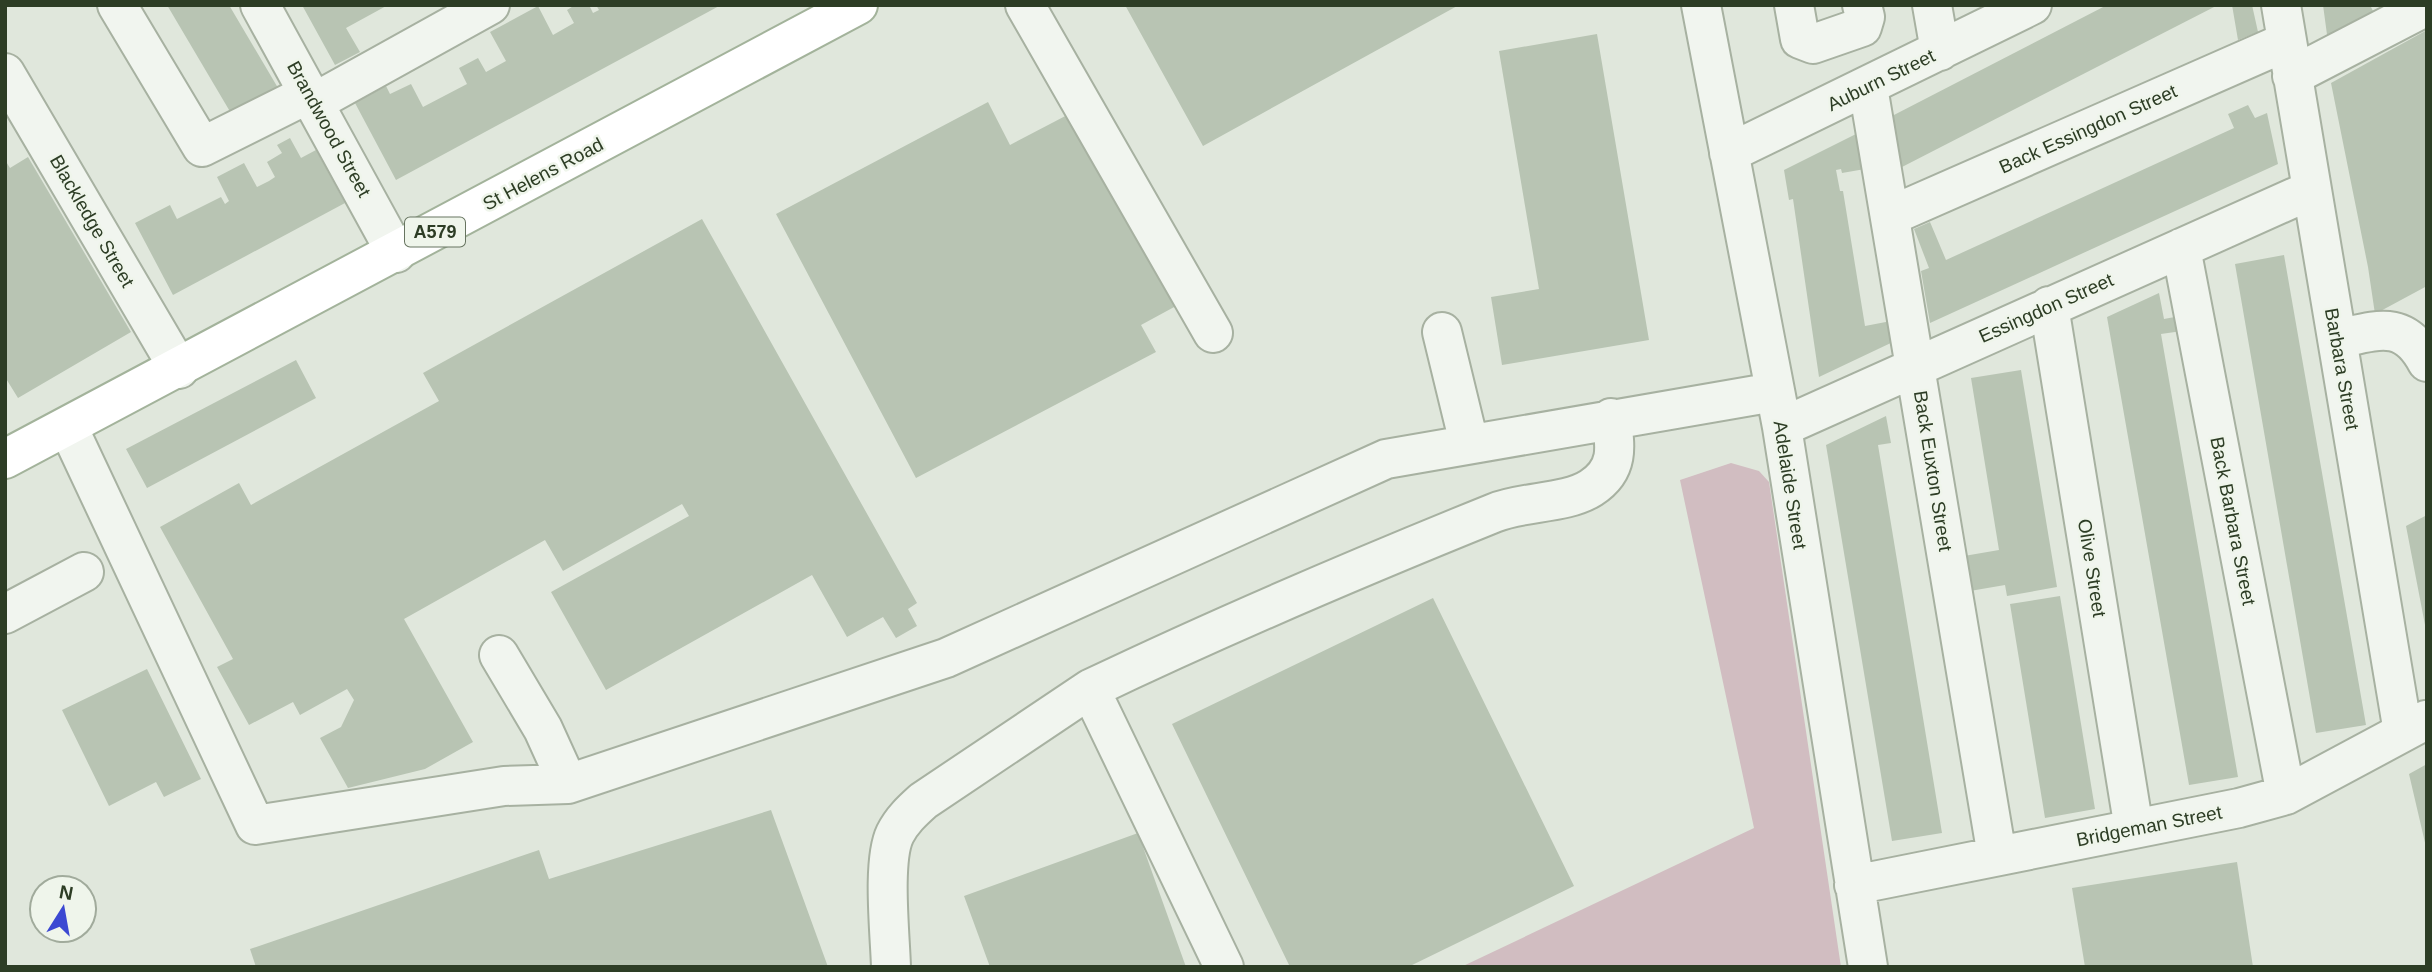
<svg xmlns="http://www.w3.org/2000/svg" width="2432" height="972" viewBox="0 0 2432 972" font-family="Helvetica,sans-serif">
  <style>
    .green { fill: #d1bdc1 }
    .building { fill: #b8c4b3 }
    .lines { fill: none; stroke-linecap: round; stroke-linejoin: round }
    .minor-casing { stroke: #a7b1a1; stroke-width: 42 }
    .major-casing { stroke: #a3b39b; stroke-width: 42 }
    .minor { stroke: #f1f5ef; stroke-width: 38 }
    .major { stroke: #fff; stroke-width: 38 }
    .labels { text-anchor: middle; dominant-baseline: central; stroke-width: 5; stroke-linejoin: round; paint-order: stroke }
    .shield { fill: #eff5eb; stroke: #677460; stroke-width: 2 }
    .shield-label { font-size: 18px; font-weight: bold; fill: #2d3d25 }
    .street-label { font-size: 19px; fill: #2d3d25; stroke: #eff5eb }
  </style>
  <rect width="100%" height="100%" fill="#e0e7dc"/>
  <path class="green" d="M1731,463l28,8 10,11 72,485h-380l293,-139 -74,-348z"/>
  <path class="building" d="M167,5h62l52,88 -46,27z
    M302,5h86l-42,23 14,24 -25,13z
    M575,5h14l4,8 6,-3 -3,-5h125l-325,175 -41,-77 31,-17 4,8 21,-10 12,23 44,-23 -8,-16 19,-10 8,14 20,-11 -16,-29 48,-26 15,29 21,-12 -7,-13z
    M1125,5h334l-256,141z
    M2107,5h111l-316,162 -10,-51z
    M2232,5h20l6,27 -20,8z
    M2323,5h47l6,12 -48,25z
    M2427,30v256l-52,28 -7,-47 -37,-184z
    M1597,34l52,306 -147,25 -11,-68 48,-8 -40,-238z
    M988,102l22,43 63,-33 103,194 -35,19 15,27 -240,126 -140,-264z
    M2248,105l7,13 12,-5 11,51 -348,159 -9,-52 8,-3 -15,-39 16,-7 16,38 288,-132 -6,-14z
    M1858,133l7,36 -23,4 -1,-4 -5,1 4,21h3l22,135 26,-5 4,20 -76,36 -26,-178 -4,1 -5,-30z
    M290,138l11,20 15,-8 29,53 -172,92 -38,-72 35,-18 7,14 44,-22 4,7 4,-3 -12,-24 27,-14 13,24 12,-6 6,-4 -8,-15 15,-9 -5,-8z
    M28,157l103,175 -113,66 -13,-21v-217l5,8z
    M702,219l215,384 -9,6 9,17 -21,12 -13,-21 -36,20 -35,-62 -206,115 -55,-98 138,-76 -7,-12 -119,67 -18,-31 -141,79 69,123 -48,27 -77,19 -28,-50 21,-11 13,-27 -7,-11 -47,26 -7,-13 -44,23 -32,-58 16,-8 -73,-132 79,-44 12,22 188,-104 -16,-28z
    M2284,255l82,470 -50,8 -81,-469z
    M2159,293l5,26 16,-3 2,15 -21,3 77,443 -49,8 -82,-468z
    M296,360l20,38 -169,90 -21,-39z
    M2021,370l36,217 -50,9 -2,-11 -35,6 -6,-35 35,-6 -28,-172z
    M1886,416l5,27 -13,2 64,388 -50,8 -66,-396z
    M2427,515v110h-2l-19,-99z
    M2060,596l35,213 -50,9 -35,-214z
    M1433,598l141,288 -166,81h-118l-118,-243z
    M147,669l54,110 -37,18 -8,-15 -47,24 -47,-96z
    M2427,764v83h-1l-17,-73z
    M771,810l57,157h-572l-6,-18 289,-99 10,29z
    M1138,833l48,134h-196l-26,-71z
    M2237,862l16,105h-168l-13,-79z"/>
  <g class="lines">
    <defs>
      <path id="minor" d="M117,5l85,142 108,-54
        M260,5l136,248
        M1025,5l188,328
        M1701,5l81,422 86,540
        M1794,5l6,34 13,5 49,-17 3,-10 -3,-12
        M1932,5l8,46
        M2281,5l122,727
        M5,73l174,296
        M2292,76l135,-70
        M1868,87l129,769
        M315,102l175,-97
        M1729,153l303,-148
        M1890,216l396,-174
        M2181,248l105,547
        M2049,306l85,523
        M1442,332l27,111
        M2337,339c41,-9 67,-20 90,23
        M68,427l187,398 249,-39 64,-2 378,-126 440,-199 388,-67
        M1782,427l529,-237
        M5,614l79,-42
        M499,655l44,74 25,55
        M1854,885l385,-77 47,-13 140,-75
        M891,967c-1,-33 -9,-106 4,-133 7,-14 17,-23 28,-33l167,-112
        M1224,967l-134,-278c132,-63 268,-121 404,-176 29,-12 72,-9 97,-25 28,-18 25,-41 20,-70"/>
      <path id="major" d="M5,459l853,-454"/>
    </defs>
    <use href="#minor" class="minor-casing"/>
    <use href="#major" class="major-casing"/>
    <use href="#minor" class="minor"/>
    <use href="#major" class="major"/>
  </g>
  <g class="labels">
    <rect class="shield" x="405" y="217.5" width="60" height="29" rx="5"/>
    <g class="shield-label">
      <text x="435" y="232">A579</text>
    </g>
    <g class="street-label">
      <text transform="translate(1881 80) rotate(-26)">Auburn Street</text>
      <text transform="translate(329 129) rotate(61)">Brandwood Street</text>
      <text transform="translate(2088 129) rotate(-24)">Back Essingdon Street</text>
      <text transform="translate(543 174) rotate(-28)">St Helens Road</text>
      <text transform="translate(92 221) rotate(60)">Blackledge Street</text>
      <text transform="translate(2046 308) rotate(-24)">Essingdon Street</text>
      <text transform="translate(2342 369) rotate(80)">Barbara Street</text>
      <text transform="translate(1933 471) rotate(81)">Back Euxton Street</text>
      <text transform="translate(1790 485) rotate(81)">Adelaide Street</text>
      <text transform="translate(2233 521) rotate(79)">Back Barbara Street</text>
      <text transform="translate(2092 568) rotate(81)">Olive Street</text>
      <text transform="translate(2149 826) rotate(-11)">Bridgeman Street</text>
    </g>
  </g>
  <rect width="2432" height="972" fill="none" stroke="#2d3d25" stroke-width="14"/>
  <g transform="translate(63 909) rotate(11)"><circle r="33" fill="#eff5eb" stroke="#a1ab9c" stroke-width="2"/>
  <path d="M0-5L12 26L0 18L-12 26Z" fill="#3b48d2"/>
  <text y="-10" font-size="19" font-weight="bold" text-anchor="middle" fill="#2d3d25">N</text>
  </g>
</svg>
